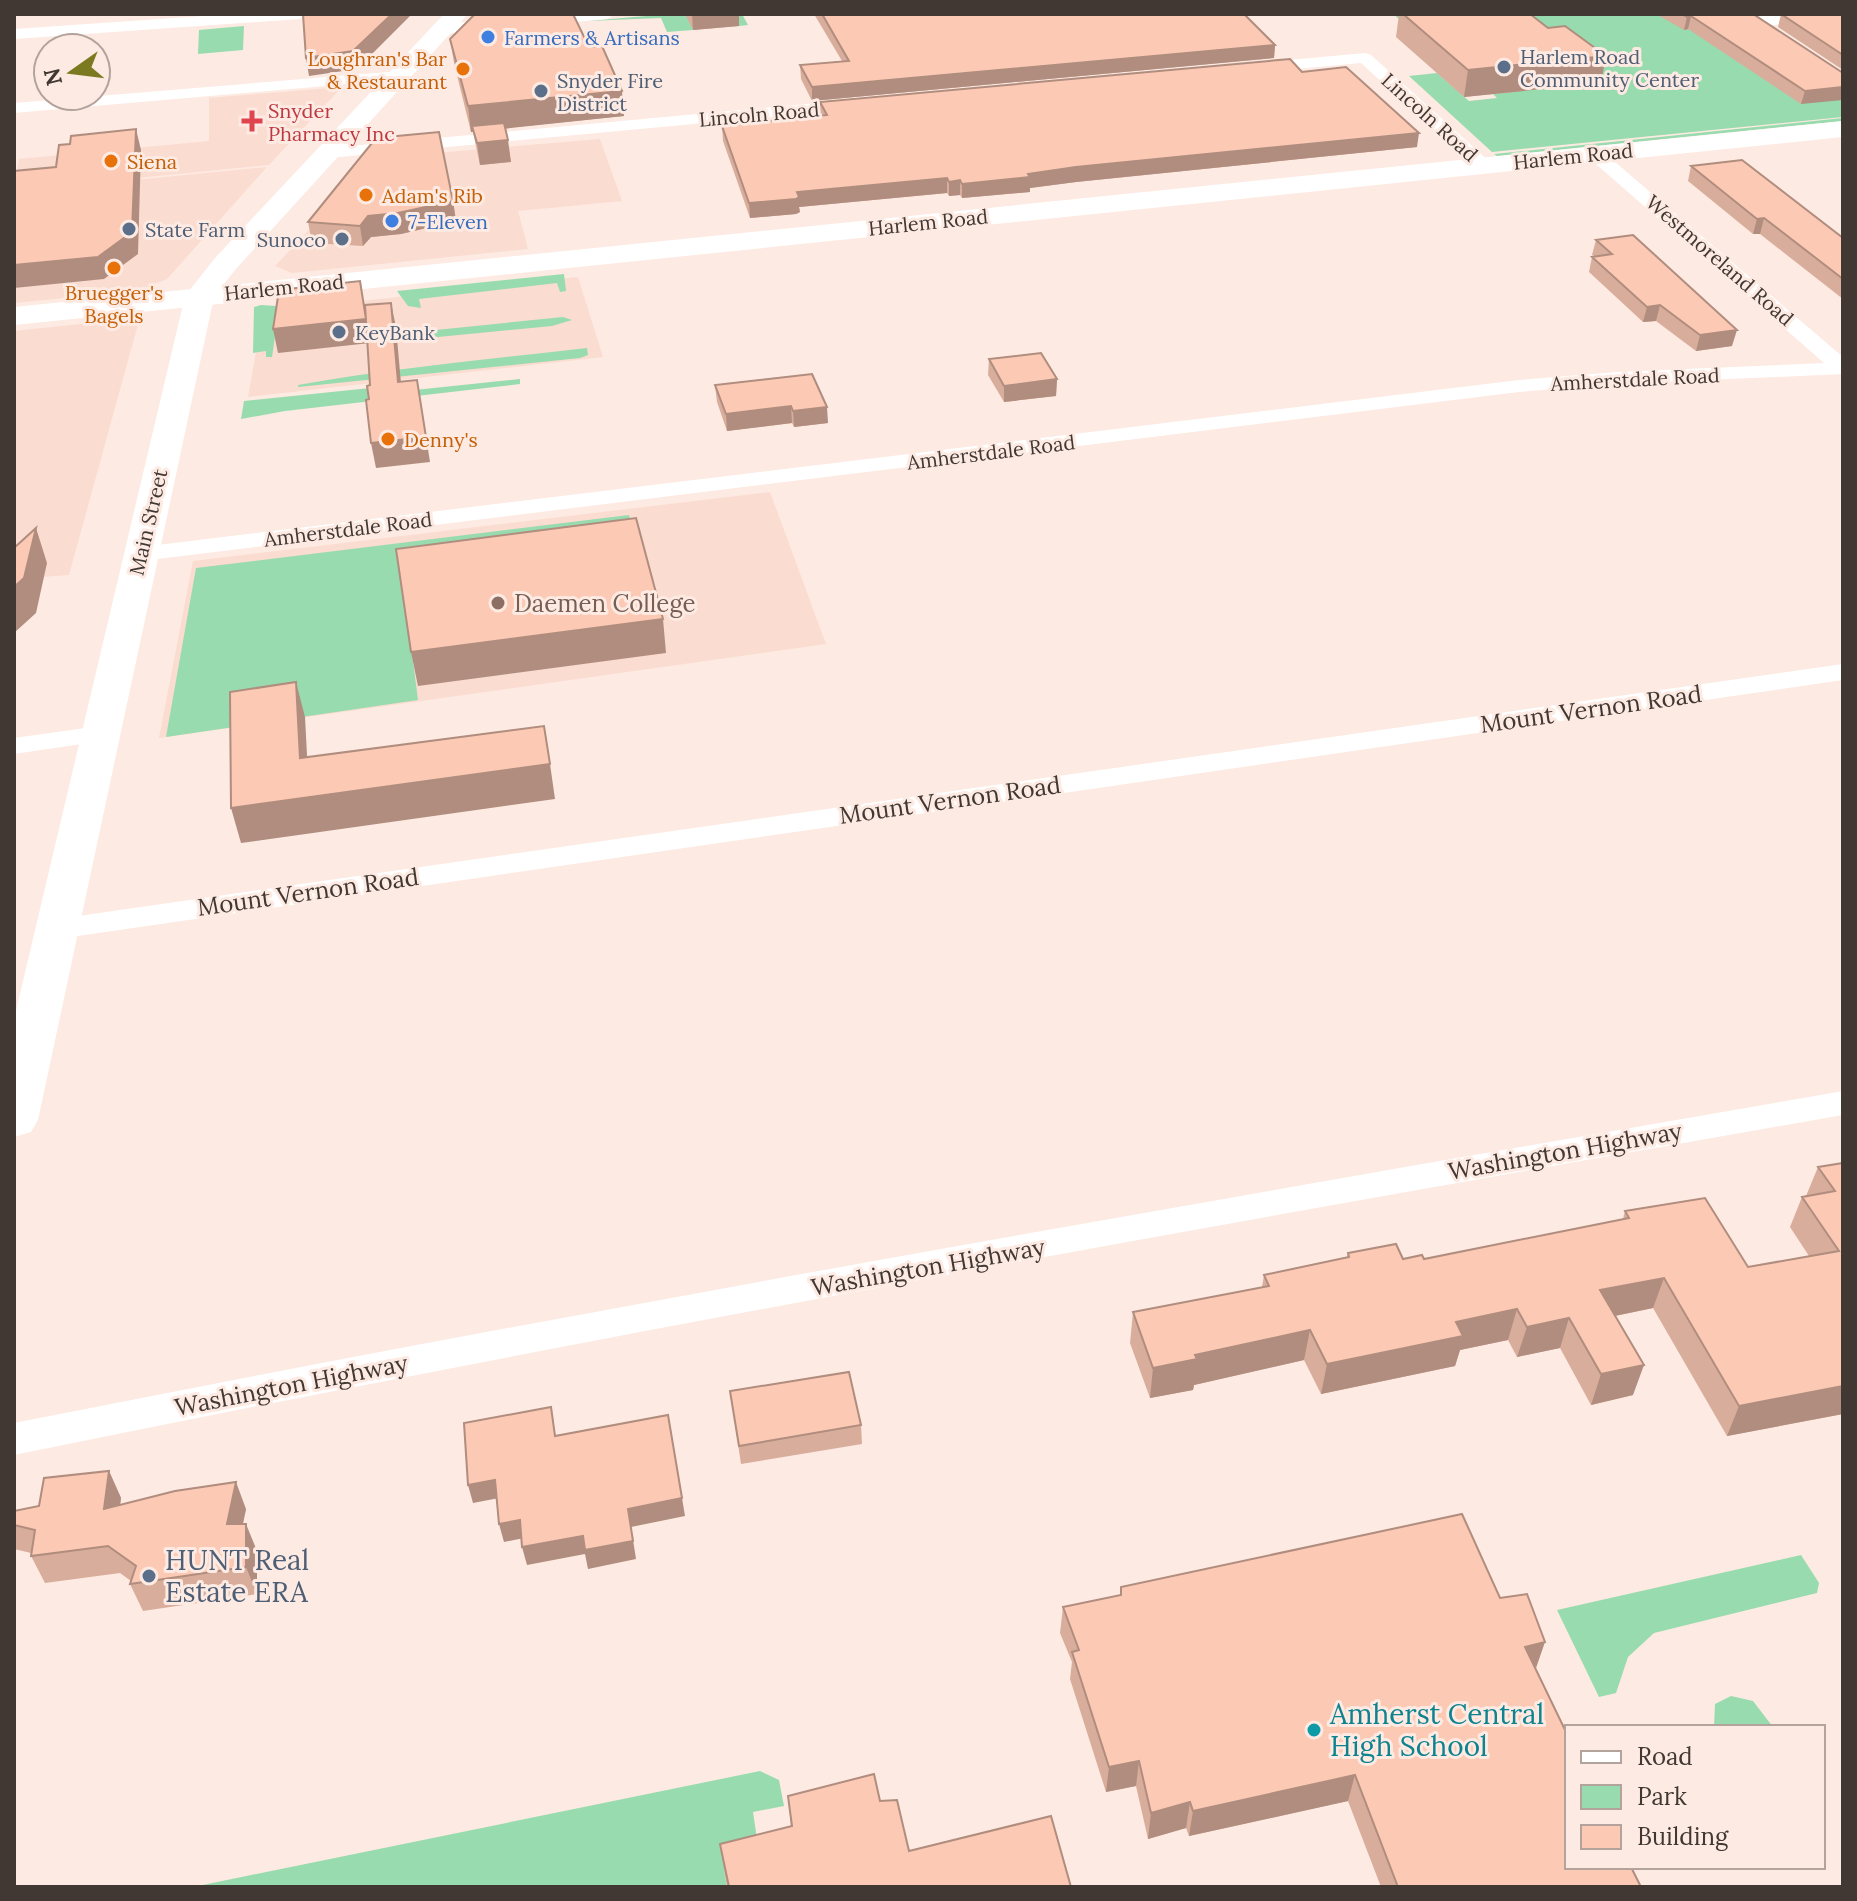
<svg xmlns="http://www.w3.org/2000/svg" width="1857" height="1901" viewBox="0 0 1857 1901" font-family="Lora,serif">
  <style>
    .built { fill: #fbdcd0 }
    .green { fill: #98dbae }
    .lines { fill: none; stroke-linecap: round; stroke-linejoin: round }
    .street { fill: #fff; fill-rule: evenodd }
    .secondary { fill: #fff; fill-rule: evenodd }
    .primary { fill: #fff; fill-rule: evenodd }
    .wall { fill: #d9ad9b }
    .shaded-wall { fill: #b08d7e }
    .building { fill: #fcc9b4; stroke: #b08d7e; stroke-width: 2 }
    .shop-dot { fill: #3f7fe0; stroke: #fdeae2; stroke-width: 3 }
    .service-dot { fill: #5c6f8a; stroke: #fdeae2; stroke-width: 3 }
    .food-dot { fill: #e8710a; stroke: #fdeae2; stroke-width: 3 }
    .health-dot { fill: #e0444e; stroke: #fdeae2; stroke-width: 3 }
    .education-dot { fill: #8d6e63; stroke: #fdeae2; stroke-width: 3 }
    .culture-dot { fill: #0f9aa8; stroke: #fdeae2; stroke-width: 3 }
    .labels { text-anchor: middle; dominant-baseline: central; stroke-width: 6; stroke-linejoin: round; paint-order: stroke }
    .far-shop-label { font-size: 20px; fill: #366cbe; stroke: #fdeae2; text-anchor: start }
    .far-service-label { font-size: 20px; fill: #4e5e75; stroke: #fdeae2; text-anchor: start }
    .far-food-label { font-size: 20px; fill: #c56008; stroke: #fdeae2; text-anchor: start }
    .far-health-label { font-size: 20px; fill: #be3a42; stroke: #fdeae2; text-anchor: start }
    .far-street-label { font-size: 20px; fill: #413834; stroke: #fdeae2 }
    .education-label { font-size: 24px; fill: #785e54; stroke: #fdeae2; text-anchor: start }
    .street-label { font-size: 24px; fill: #413834; stroke: #fdeae2 }
    .near-service-label { font-size: 28px; fill: #4e5e75; stroke: #fdeae2; text-anchor: start }
    .near-culture-label { font-size: 28px; fill: #0d838f; stroke: #fdeae2; text-anchor: start }
  </style>
  <rect width="100%" height="100%" fill="#fdeae2"/>
  <path class="built" d="M342,87l-73,78 -255,25 5,-31 190,-18v-43z
    M600,139l22,62 -104,10 10,38 -236,24 -17,-7 101,-108z
    M267,167l-100,112 -30,12 -123,12v-111z
    M578,277l25,80 -355,40 15,-85z
    M128,319l10,5 -69,251 -55,4v-248z
    M770,492l56,152 -667,94 34,-177z"/>
  <path class="green" d="M670,14h72l6,11 -9,1 -5,-9 -41,13 -26,2 -6,-14 -74,3z
    M1393,14h329l121,81v22l-351,35 -83,-76 28,-3 32,28 28,-3 -4,-4 107,-12 -182,-47z
    M244,26l-1,24 -45,4 1,-24z
    M1843,118v3l-346,35 -3,-2z
    M564,274l2,17 -6,1 -3,-9 -138,16 2,9 -13,-2 -11,-15z
    M261,305l15,1 3,3 -7,48h-6v-6l-13,2 1,-46z
    M563,317l9,3 -20,6 -155,15 -1,-7z
    M587,348l1,7 -8,3 -282,29v-2c96,-17 193,-26 289,-37z
    M520,379v5l-235,27 -44,8 3,-18 136,-14 6,6z
    M629,515l10,36 -236,32 15,117 -252,37 30,-169z
    M1801,1555l18,28 -2,10 -163,40 -26,24 -12,36 -17,4 -42,-87z
    M1731,1696l22,5 20,26h-59l1,-23z
    M760,1771l19,9 5,26 -31,6 7,47 -36,10 3,18h-534z"/>
  <g class="lines">
    <path class="street" d="M233,14h75l-8,5 -286,20v-10z
      M556,14h59l-8,5 -164,15 -8,-5 8,-5z
      M1789,14h54v4l-90,9 -8,-5 8,-5z
      M1365,53l6,2 119,107 3,4 -3,4h-12l-117,-107 -106,10 -8,-5 8,-5z
      M400,71l6,2 2,3 -2,3 -392,34v-10z
      M860,99l6,1 2,4 -2,4 -537,50 -9,-5 9,-5z
      M1595,149l6,1 242,207v17l-226,10 -98,8 -1378,169 -8,-2 -4,-5 4,-5 8,-2 1378,-167 98,-8 207,-9 -235,-205 -3,-4z
      M1843,664v16l-1786,259 -10,-3 -5,-7 5,-7 10,-3z
      M100,726l9,2 4,6 -4,6 -95,14v-16z
      M1843,1091v24c-611,107 -1222,216 -1829,340v-32c608,-121 1219,-226 1829,-332z"/>
    <path class="secondary" d="M1843,121v16l-1829,188v-18z"/>
    <path class="primary" d="M444,14h24l-233,256 -21,27 -176,823 -7,12 -17,5v-118l171,-723 30,-38z"/>
  </g>
  <path class="wall" d="M685,14h54v12l-46,4z
    M814,14h430l31,31 -1,13 -462,43 -11,-22 -1,-14 42,-4z
    M1399,14h131l71,69 -137,14 -68,-60z
    M1656,14h97l90,59 -42,31 -113,-75 -4,1z
    M1781,14h62v56l-65,-43z
    M450,39l139,8 35,69 -119,12 6,34 -31,3 -7,-33h-2l-17,-69z
    M1302,72l115,75 -341,35 -46,6v4l-68,6 -2,-3 -11,1 -2,-3 -148,14 1,5 -4,2 -46,4 -27,-77 -1,-15 98,-10v-14z
    M1691,166l152,72v61l-83,-65h-7l-65,-53z
    M453,201l3,20 -55,13 -30,3 -8,9 -51,-3 -4,-21z
    M1596,240l136,106 -36,5 -40,-30 -13,1 -54,-50 3,-15 2,-1 -2,-1z
    M989,359l68,20 -1,17 -52,6 -16,-27z
    M812,374l16,49 -34,4 -2,-4 -65,8 -10,-29 -2,-17z
    M1843,1163v251l-116,22 -74,-128 -38,8 18,79 -42,10 -31,-57 -43,9 -9,-17 -48,10 -5,16 -134,28 -17,-34 -110,25 -1,5 -43,8 -20,-55 3,-31 129,-25 2,-12 83,-18 1,-4 55,6h21l199,-40 2,-8 123,56 61,-11 -19,-29 12,-30 4,-1 12,-29z
    M730,1391l131,34 1,19 -121,20z
    M109,1471l12,27 -1,7 126,4 -3,15 14,27v43l-114,17 -13,-27 1,-3 -11,-8 -75,10 -14,-27v-3l-17,-4v-38l25,-5z
    M1121,1587l379,11 141,289h-260l-33,-86 -159,35 -3,-8 -38,11 -12,-53 -30,6 -36,-113 2,-17 -12,-29 3,-26 57,-12z
    M788,1796l92,5 29,50 162,36h-344l-7,-43 71,-18z"/>
  <path class="shaded-wall" d="M392,14h18v2l-53,53 -48,7 -3,-18z
    M692,14h47v12l-46,4z
    M1691,16l-3,13 -4,1 3,-13z
    M1275,45l-1,13 -462,43v-14z
    M1606,56l-5,27 -137,14 4,-27z
    M1843,87v13l-42,4 4,-13z
    M622,91l2,25 -150,16 -2,-6 1,6h-2l-3,-26z
    M136,129l5,21 -3,104 -34,25 -90,9v-23z
    M1419,133l-2,14 -341,35 -46,6v4l-68,6v-14l66,-10 48,-7z
    M508,140l3,22 -31,3 -3,-22z
    M947,178v15l-148,14 1,5 -4,2 -46,4 -1,-15 48,-11z
    M960,180v15l-11,1v-14z
    M453,201l3,20 -55,13 -30,3 -8,9 -3,-20 8,-10z
    M1764,218l-4,16h-7l4,-15z
    M360,281l10,62 -92,10 -5,-24z
    M391,303l5,24 7,79 -5,-24z
    M1660,305l-4,16 -13,1 4,-15z
    M1737,330l-5,16 -36,5 4,-16z
    M1057,379l-1,17 -52,6v-16z
    M421,404l9,58 -54,6 -5,-25z
    M791,406l1,17 -65,8 -1,-17z
    M827,407l1,16 -34,4 -1,-16z
    M36,528l11,35 -11,50 -22,20v-46z
    M663,619l3,34 -248,33 -7,-34z
    M296,682l9,35 4,76 -9,-35z
    M550,764l5,35 -314,44 -10,-35z
    M1664,1278l-11,30 -63,13 10,-31z
    M1517,1309l-9,31 -48,10 -5,16 -134,28 6,-30 129,-42z
    M1569,1318l-9,30 -43,9 10,-30z
    M1310,1330l-6,30 -110,25 -1,5 -43,8 3,-30 42,-13z
    M1644,1365l-11,30 -42,10 10,-31z
    M1843,1386v28l-116,22 12,-30z
    M109,1471l12,27 -5,38 -12,-27z
    M495,1480l4,18 -26,5 -5,-18z
    M236,1482l10,27 -9,42 -10,-27z
    M682,1498l3,18 -54,11 5,32 -48,10 -3,-15 -58,11 -5,-18 61,-11 45,-27z
    M520,1520l4,18 -20,4 -5,-18z
    M246,1524l11,27v43l-11,-27z
    M1545,1642l-9,26 -11,-21z
    M1139,1761l-3,25 -30,6 3,-25z
    M1355,1775l-7,26 -159,35 4,-25z
    M1190,1802l-4,26 -38,11 3,-26z"/>
  <path class="building" d="M303,14h89l-39,37 -47,7z
    M475,14h98l16,33 13,-1 20,45 -154,15 -18,-67z
    M822,14h422l31,31 -463,42 -12,-22 49,-4z
    M1403,14h127l18,14 17,-2 41,30 -138,14z
    M1682,14h71l90,59v14l-38,4 -114,-75 -4,1z
    M1781,14h62v41z
    M1290,59l12,13 44,-5 73,66 -343,34 -48,7 2,3 -68,7 -2,-4 -11,2 -2,-4 -150,14 2,5 -3,2 -47,4 -27,-77 105,-11 -7,-13z
    M504,123l4,17 -31,3 -5,-17z
    M136,129l-4,103 -34,25 -84,8v-94l42,-4 3,-22 11,-1 1,-8z
    M439,132l14,69 -55,12 -30,3 -8,10 -52,-4 68,-84z
    M1742,160l101,78v41l-79,-61 -7,1 -66,-53z
    M1633,235l104,95 -37,5 -40,-30 -13,2 -55,-50 20,-3 -16,-14z
    M360,281l6,38 -93,10 6,-39z
    M391,303l7,79 19,-2 9,57 -55,6 -5,-43 3,-1 -2,-13 3,-1 -5,-80z
    M1041,353l16,26 -53,7 -15,-27z
    M812,374l15,33 -34,4 -2,-5 -65,8 -11,-29z
    M636,518l27,101 -252,33 -15,-103z
    M36,528l-12,50 -10,9v-39z
    M296,682l4,76 244,-32 6,38 -319,44 -1,-116z
    M1843,1163v223l-104,20 -75,-128 -64,12 44,75 -43,9 -32,-56 -42,9 -10,-18 -61,13 7,14 -136,28 -17,-34 -115,25 2,4 -44,9 -20,-56 136,-26 -5,-11 85,-18 -1,-4 48,-9 7,15 19,-4 2,4 205,-41 -4,-7 80,-13 43,69 91,-16 -37,-54 33,-6 -17,-24z
    M849,1372l12,53 -122,21 -9,-55z
    M551,1407l4,29 113,-21 14,83 -54,11 5,32 -48,9 -2,-14 -61,11 -2,-27 -21,4 -4,-44 -27,5 -4,-62z
    M109,1471l-5,38 71,-18 61,-9 -9,42h19v43l-116,17 6,-18 -28,-20 -77,10 4,-26 -21,-5v-14l25,-5 5,-28z
    M1462,1514l38,84 27,-4 18,48 -20,5 42,87v133h64l10,20h-243l-43,-112 -162,36 -3,-9 -39,11 -12,-52 -30,6 -37,-115 7,-2 -16,-43 58,-12v-8z
    M874,1774l6,27 17,-1 12,51 142,-35 20,71h-342l-9,-43 72,-18 -4,-30z"/>
  <g class="shop-dot">
    <circle cx="488" cy="37" r="8"/>
    <circle cx="392" cy="221" r="8"/>
  </g>
  <g class="service-dot">
    <circle cx="1504" cy="67" r="8"/>
    <circle cx="541" cy="91" r="8"/>
    <circle cx="129" cy="229" r="8"/>
    <circle cx="342" cy="239" r="8"/>
    <circle cx="339" cy="332" r="8"/>
    <circle cx="149" cy="1576" r="8"/>
  </g>
  <g class="food-dot">
    <circle cx="463" cy="69" r="8"/>
    <circle cx="111" cy="161" r="8"/>
    <circle cx="366" cy="195" r="8"/>
    <circle cx="114" cy="268" r="8"/>
    <circle cx="388" cy="439" r="8"/>
  </g>
  <path class="health-dot" d="M248 109h8v8h8v8h-8v8h-8v-8h-8v-8h8z"/>
  <circle class="education-dot" cx="498" cy="603" r="8"/>
  <circle class="culture-dot" cx="1314" cy="1730" r="8"/>
  <g class="labels">
    <g class="far-shop-label">
      <text x="504" y="37">Farmers &amp; Artisans</text>
      <text x="408" y="221">7-Eleven</text>
    </g>
    <g class="far-service-label">
      <text x="1520" y="56">Harlem Road<tspan x="1520" dy="23">Community Center</tspan></text>
      <text x="557" y="80">Snyder Fire<tspan x="557" dy="23">District</tspan></text>
      <text x="145" y="229">State Farm</text>
      <text x="326" y="239" text-anchor="end">Sunoco</text>
      <text x="355" y="332">KeyBank</text>
    </g>
    <g class="far-food-label">
      <text x="447" y="58" text-anchor="end">Loughran's Bar<tspan x="447" dy="23">&amp; Restaurant</tspan></text>
      <text x="127" y="161">Siena</text>
      <text x="382" y="195">Adam's Rib</text>
      <text x="114" y="292" text-anchor="middle">Bruegger's<tspan x="114" dy="23">Bagels</tspan></text>
      <text x="404" y="439">Denny's</text>
    </g>
    <g class="far-health-label">
      <text x="268" y="110">Snyder<tspan x="268" dy="23">Pharmacy Inc</tspan></text>
    </g>
    <g class="far-street-label">
      <text transform="translate(759 114) rotate(-5)">Lincoln Road</text>
      <text transform="translate(1430 117) rotate(42)">Lincoln Road</text>
      <text transform="translate(1573 156) rotate(-6)">Harlem Road</text>
      <text transform="translate(928 222) rotate(-6)">Harlem Road</text>
      <text transform="translate(1720 260) rotate(41)">Westmoreland Road</text>
      <text transform="translate(284 287) rotate(-6)">Harlem Road</text>
      <text transform="translate(1635 379) rotate(-3)">Amherstdale Road</text>
      <text transform="translate(991 452) rotate(-7)">Amherstdale Road</text>
      <text transform="translate(148 522) rotate(-77)">Main Street</text>
      <text transform="translate(348 529) rotate(-7)">Amherstdale Road</text>
    </g>
    <g class="education-label">
      <text x="514" y="603">Daemen College</text>
    </g>
    <g class="street-label">
      <text transform="translate(1591 709) rotate(-8)">Mount Vernon Road</text>
      <text transform="translate(950 800) rotate(-8)">Mount Vernon Road</text>
      <text transform="translate(308 892) rotate(-8)">Mount Vernon Road</text>
      <text transform="translate(1565 1151) rotate(-10)">Washington Highway</text>
      <text transform="translate(928 1267) rotate(-10)">Washington Highway</text>
      <text transform="translate(291 1385) rotate(-11)">Washington Highway</text>
    </g>
    <g class="near-service-label">
      <text x="165" y="1560">HUNT Real<tspan x="165" dy="32">Estate ERA</tspan></text>
    </g>
    <g class="near-culture-label">
      <text x="1330" y="1714">Amherst Central<tspan x="1330" dy="32">High School</tspan></text>
    </g>
  </g>
  <rect width="1857" height="1901" fill="none" stroke="#413834" stroke-width="32"/>
  <rect x="1565" y="1725" width="260" height="144" fill="#fdeae2" stroke="#b2a39c" stroke-width="2"/>
  <rect x="1581" y="1751" width="40" height="12" fill="#ffffff" stroke="#b2a39c" stroke-width="2"/>
  <text x="1637" y="1765" font-size="24" fill="#413834">Road</text>
  <rect x="1581" y="1785" width="40" height="24" fill="#98dbae" stroke="#b2a39c" stroke-width="2"/>
  <text x="1637" y="1805" font-size="24" fill="#413834">Park</text>
  <rect x="1581" y="1825" width="40" height="24" fill="#fcc9b4" stroke="#b2a39c" stroke-width="2"/>
  <text x="1637" y="1845" font-size="24" fill="#413834">Building</text>
  <g transform="translate(72 72) rotate(256)"><circle r="38" fill="#fdeae2" stroke="#b2a39c" stroke-width="2"/>
  <path d="M0-6L14 30L0 20L-14 30Z" fill="#7c7a20"/>
  <text y="-12" font-size="22" font-weight="bold" text-anchor="middle" fill="#413834">N</text>
  </g>
</svg>
